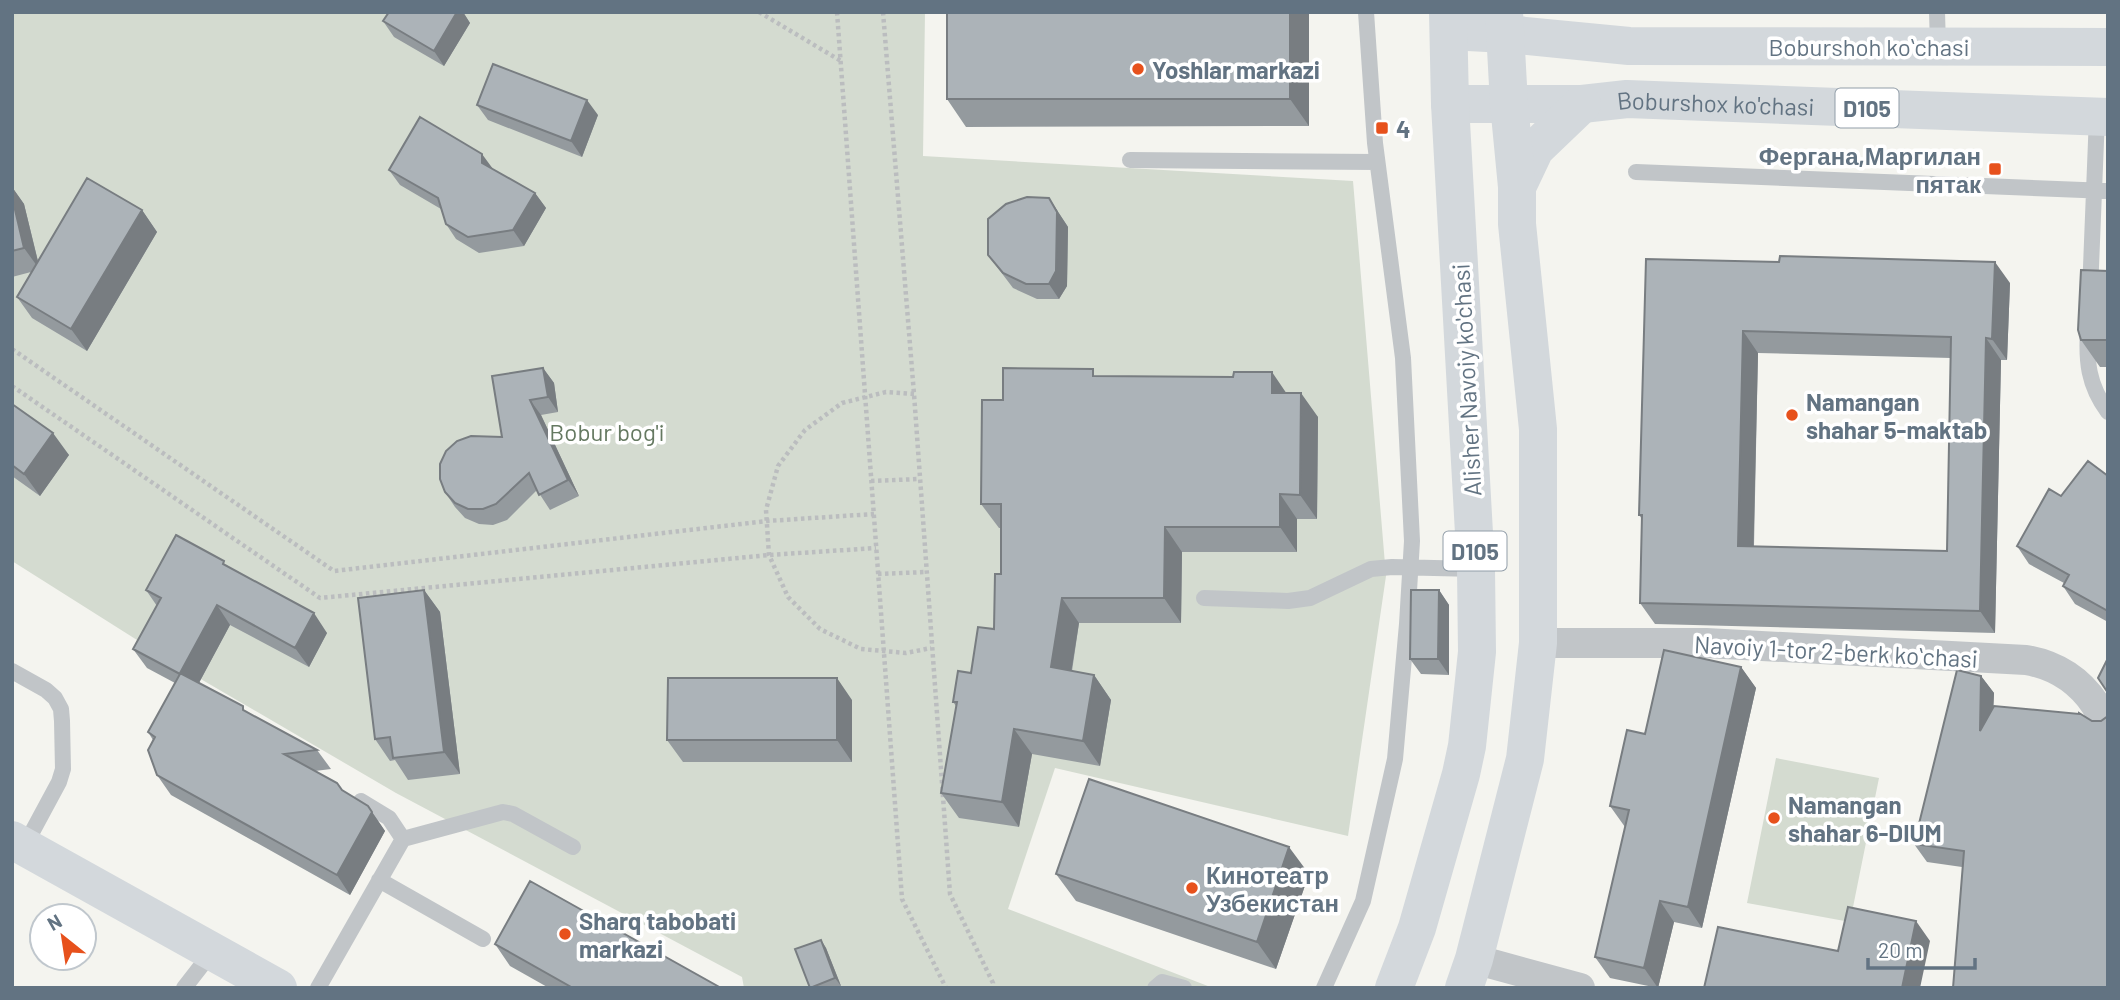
<svg xmlns="http://www.w3.org/2000/svg" width="2120" height="1000" viewBox="0 0 2120 1000" font-family="Barlow,sans-serif">
  <style>
    .green { fill: #d4dbd0 }
    .lines { fill: none; stroke-linecap: round; stroke-linejoin: round }
    .path { stroke: #bbbdbf; stroke-width: 4.5; stroke-dasharray: 3.5 3.5; stroke-linecap: butt }
    .lane { stroke: #c1c5c8; stroke-width: 16 }
    .street { stroke: #c1c5c8; stroke-width: 30 }
    .secondary { stroke: #d3d8dc; stroke-width: 38 }
    .primary { stroke: #d3d8dc; stroke-width: 38 }
    .wall { fill: #949a9e; fill-rule: evenodd }
    .shaded-wall { fill: #787d81 }
    .building { fill: #acb3b8; stroke: #787d81; stroke-width: 2; fill-rule: evenodd }
    .poi-dot { fill: #e7511c; stroke: #fff; stroke-width: 2.5 }
    .labels { text-anchor: middle; dominant-baseline: central; stroke-width: 7; stroke-linejoin: round; paint-order: stroke }
    .shield { fill: #fff; stroke: #919da8; stroke-width: 2 }
    .shield-label { font-size: 23px; font-weight: bold; fill: #627382 }
    .street-label { font-size: 24px; fill: #627382; stroke: #fff }
    .poi-label { font-size: 24px; font-weight: bold; fill: #627382; stroke: #fff; text-anchor: start }
    .park-label { font-size: 24px; fill: #657961; stroke: #fff }
  </style>
  <rect width="100%" height="100%" fill="#f4f4ef"/>
  <path class="green" d="M12,12h913l-2,144 430,25 33,395 -38,260 -293,-68 -47,141 205,79h-469l-2,-11 -346,-184 -221,-129 -163,-103z
    M1776,758l103,20 -29,144 -103,-19z"/>
  <g class="lines">
    <path class="path" d="M759,12l82,49
      M837,12l65,887 44,89
      M883,12l31,382 36,500 43,89 -1,5
      M12,349l322,222 433,-50 107,-7
      M12,386l308,212 449,-43 107,-7
      M914,394l-28,-2 -44,11 -37,27 -27,36 -12,44 3,45 19,42 32,32 41,20 45,4 25,-5
      M871,481l48,-2
      M878,574l48,-2"/>
    <path class="lane" d="M1937,12l1,34
      M1130,160l247,2
      M1636,172l472,19
      M2090,292l7,-176
      M2088,329c-2,32 0,56 20,83
      M1204,598l84,3 22,-3 61,-29 21,-2 84,2
      M12,671l34,19 9,8 6,11 1,12 1,48 -4,13 -35,65
      M361,801l28,17 14,21
      M379,880l104,59
      M184,988l28,-36
      M318,988l85,-149 100,-27 10,2 60,33
      M1155,988l7,-6 22,6
      M1324,988l39,-87 32,-142 12,-135 5,-83 -9,-183 -28,-215 -9,-131"/>
    <path class="street" d="M1538,643h168l320,17c29,5 52,19 69,44 4,6 7,13 13,18
      M1474,959l106,29"/>
    <path class="secondary" d="M12,840l266,148"/>
    <g class="primary">
      <path d="M1449,31l57,3 123,12 479,1"/>
      <path id="s1" d="M1450,104h132l45,-5 481,18"/>
      <path d="M1517,187l18,-38 47,-45"/>
      <path d="M1394,988l23,-60 44,-154 6,-28 10,-94 -1,-83 -26,-465 -2,-92"/>
      <path d="M1464,988l10,-29 51,-200 13,-116v-214l-21,-205v-37l-8,-83 -5,-92"/>
    </g>
  </g>
  <path class="wall" d="M389,12h74l7,11 -26,43 -50,-29 -11,-16z
    M1309,12v114l-343,1 -19,-28z
    M477,105l121,10 -16,42 -94,-37z
    M493,169l42,24 11,15 -22,38 -45,7 -23,-14 -10,-15 -5,-15 -41,-24 -11,-15z
    M12,187l12,17 14,57 104,-51 15,22 -70,119 -55,-33 -15,-21 14,-25 -19,5z
    M1049,198l19,29 -1,59 -8,13h-22l-24,-11 -25,-33z
    M1646,259l364,24 -3,77h-6l-6,273 -340,-9 -15,-21 2,-84 -3,-4zM1758,353l193,5 -4,193 -193,-5z
    M2108,271v96h-8l-19,-27z
    M543,368l11,15 4,29 -17,3 38,81 -29,14 -13,-20 -30,30 -14,5 -14,-1 -14,-6 -10,-11 -10,-15 57,-55z
    M1098,376l188,17 32,24 -1,102h-20v33h-115l-1,71h-102l-7,48 22,4 17,25 -11,66 -68,-12 -13,73 -60,-9 -18,-25 15,-87 -3,-4 18,-29 23,-44 7,-55v-46h-2l-18,-24 22,-104z
    M12,404l57,51 -29,41 -28,-20z
    M2108,476v146l-33,-18 -12,-18 1,-3 -35,-19 -12,-18 44,-50z
    M229,568l98,65 -18,34 -79,-42 -31,58 47,29 71,38 14,19 -16,2 28,20 25,15 17,25 -35,64 -179,-100 -14,-20 -4,-35 -5,-8 27,-49 -28,-15 -14,-19 24,-43 -11,-16z
    M424,590l16,22 20,162 -52,6 -13,-20 -5,1 -15,-22z
    M1439,590l10,15v70l-28,-1 -11,-15z
    M1741,667l15,21 -54,240 -28,-6 -16,66 -48,-10 -15,-21 30,-130 -15,-21 35,-72z
    M1981,676l13,17 -1,14 99,14h9l-139,146 -35,-5 -13,-18z
    M852,700v62h-169l-16,-22z
    M1056,874h253l-33,95 -200,-68z
    M821,940l5,8 15,38 -4,2h-27z
    M495,944l226,44h-172l-39,-22z"/>
  <path class="shaded-wall" d="M457,12h6l7,11 -26,43 -10,-15z
    M1290,12h19v114l-19,-27z
    M587,100l11,15 -16,42 -11,-16z
    M482,154l11,15 -11,-6z
    M12,187l12,17 16,66 -16,-22 -12,-51z
    M535,193l11,15 -22,38 -11,-16z
    M1049,198l19,29 -1,59 -8,13 -10,-15z
    M142,210l15,22 -70,119 -16,-22z
    M1995,262l15,21 -3,77 -15,-21z
    M1743,331l15,22 -5,214 -15,-21z
    M1986,338l15,22 -6,273 -15,-22z
    M543,368l11,15 4,29 -10,-15z
    M1272,372l17,25 -17,-4z
    M1301,393l17,24 -1,102 -17,-24z
    M530,400l11,15 38,81 -11,-16z
    M53,433l16,22 -29,41 -16,-22z
    M1280,494l17,25v33l-17,-25z
    M1165,527l17,25 -1,71 -17,-25z
    M424,590l16,22 20,162 -16,-22z
    M1439,590l10,15v70l-11,-16z
    M1062,598l17,25 -11,69 -17,-25z
    M217,605l13,20 -36,67 -14,-19z
    M314,613l13,20 -18,34 -14,-19z
    M1741,667l15,21 -54,240 -14,-21z
    M1094,675l17,25 -11,66 -17,-25z
    M1981,676l13,17 -2,56 -12,-18z
    M837,678l15,22v62l-15,-22z
    M1014,729l18,25 -13,73 -17,-25z
    M372,812l13,19 -35,64 -13,-20z
    M1289,847l20,27 -33,95 -19,-27z
    M1660,901l14,21 -16,66 -14,-20z
    M1916,921l14,20 -10,47h-18z
    M821,940l5,8 15,38 -6,-8z"/>
  <path class="building" d="M389,12h68l-23,39 -51,-30z
    M947,12h343v87h-343z
    M493,64l94,36 -16,41 -94,-36z
    M420,117l62,37v9l53,30 -22,37 -45,7 -22,-13 -8,-26 -49,-28z
    M87,178l55,32 -71,119 -54,-32z
    M12,197l12,51 -12,3z
    M1027,197l22,1 8,14 -1,59 -7,13h-23l-23,-11 -15,-18v-36l18,-15z
    M1780,256l215,6 -3,77 -6,-1 -6,273 -340,-8 2,-88h-3l7,-256 133,3zM1743,331l208,6 -4,214 -209,-5z
    M2081,270l27,1v69h-27l-3,-10z
    M543,368l5,29 -18,3 38,80 -29,15 -10,-22 -33,31 -13,5h-15l-13,-6 -10,-11 -5,-13v-15l6,-13 11,-10 14,-5 31,1 -10,-61z
    M1003,368l90,1v7l140,1 1,-5h38v21h29l-1,102 -20,-1v33h-115l-1,71h-102l-11,69 43,8 -11,66 -69,-12 -12,73 -61,-9 16,-91h-4l5,-31 13,2 7,-46 16,2 1,-55h6v-70h-20l1,-104h21z
    M12,404l41,29 -29,41 -12,-9z
    M2088,461l20,15v135l-45,-25 6,-11 -52,-29 32,-57 12,7z
    M176,535l48,26 -1,3 91,49 -19,35 -78,-43 -37,68 63,33v4l74,40 -33,4 53,29 5,7 26,16 4,6 -35,63 -180,-100 -9,-25 7,-13 -7,-5 32,-58 -47,-25 28,-51 -15,-8z
    M424,590l20,162 -51,6 -3,-21 -15,2 -17,-141z
    M1411,590h28l-1,69h-28z
    M1664,650l77,17 -53,240 -28,-6 -16,67 -49,-11 34,-147 -19,-4 17,-76 18,4z
    M2108,658v35l-10,-15z
    M1957,670l24,6 -1,55 14,-25 85,8v-1l13,8h9l7,-5v272h-155l11,-137 -50,-7z
    M668,678h169v62h-170z
    M1089,779l200,68 -32,95 -201,-68z
    M530,881l191,107h-148l-78,-44z
    M1848,907l68,14 -14,67h-198l14,-61 120,24z
    M821,940l14,38 -25,10 -15,-39z"/>
  <g class="poi-dot">
    <circle cx="1138" cy="69" r="7"/>
    <rect x="1375" y="121" width="14" height="14" rx="3.5"/>
    <rect x="1988" y="162" width="14" height="14" rx="3.5"/>
    <circle cx="1792" cy="415" r="7"/>
    <circle cx="1774" cy="818" r="7"/>
    <circle cx="1192" cy="888" r="7"/>
    <circle cx="565" cy="934" r="7"/>
  </g>
  <g class="labels">
    <g class="shield">
      <rect x="1835.5" y="88.5" width="63" height="39" rx="5"/>
      <rect x="1443.5" y="531.5" width="63" height="39" rx="5"/>
    </g>
    <g class="shield-label">
      <text x="1867" y="108">D105</text>
      <text x="1475" y="551">D105</text>
    </g>
    <g class="street-label">
      <text x="1869" y="46">Boburshoh koʻchasi</text>
      <text stroke="none"><textPath href="#s1" startOffset="266">Boburshox ko'chasi</textPath></text>
      <text transform="translate(1466 380) rotate(-93)">Alisher Navoiy ko'chasi</text>
      <text transform="translate(1836 651) rotate(3)">Navoiy 1-tor 2-berk koʻchasi</text>
    </g>
    <g class="poi-label">
      <text x="1152" y="69">Yoshlar markazi</text>
      <text x="1396" y="128">4</text>
      <text x="1981" y="155" text-anchor="end">Фергана,Маргилан<tspan x="1981" dy="28">пятак</tspan></text>
      <text x="1806" y="401">Namangan<tspan x="1806" dy="28">shahar 5-maktab</tspan></text>
      <text x="1788" y="804">Namangan<tspan x="1788" dy="28">shahar 6-DIUM</tspan></text>
      <text x="1206" y="874">Кинотеатр<tspan x="1206" dy="28">Узбекистан</tspan></text>
      <text x="579" y="920">Sharq tabobati<tspan x="579" dy="28">markazi</tspan></text>
    </g>
    <g class="park-label">
      <text x="607" y="431">Bobur bog'i</text>
    </g>
  </g>
  <rect width="2120" height="1000" fill="none" stroke="#627382" stroke-width="28"/>
  <g transform="translate(63 937) rotate(330)"><circle r="33" fill="#ffffff" stroke="#c0c7cd" stroke-width="2"/>
  <path d="M0-5L12 26L0 18L-12 26Z" fill="#e7511c"/>
  <text y="-10" font-size="19" font-weight="bold" text-anchor="middle" fill="#627382">N</text>
  </g>
  <path d="M1868 958v10h107v-10" fill="none" stroke="#627382" stroke-width="3.5"/>
  <text x="1878" y="958" font-size="21" fill="#627382" stroke="#ffffff" stroke-width="5" paint-order="stroke">20 m</text>
</svg>
